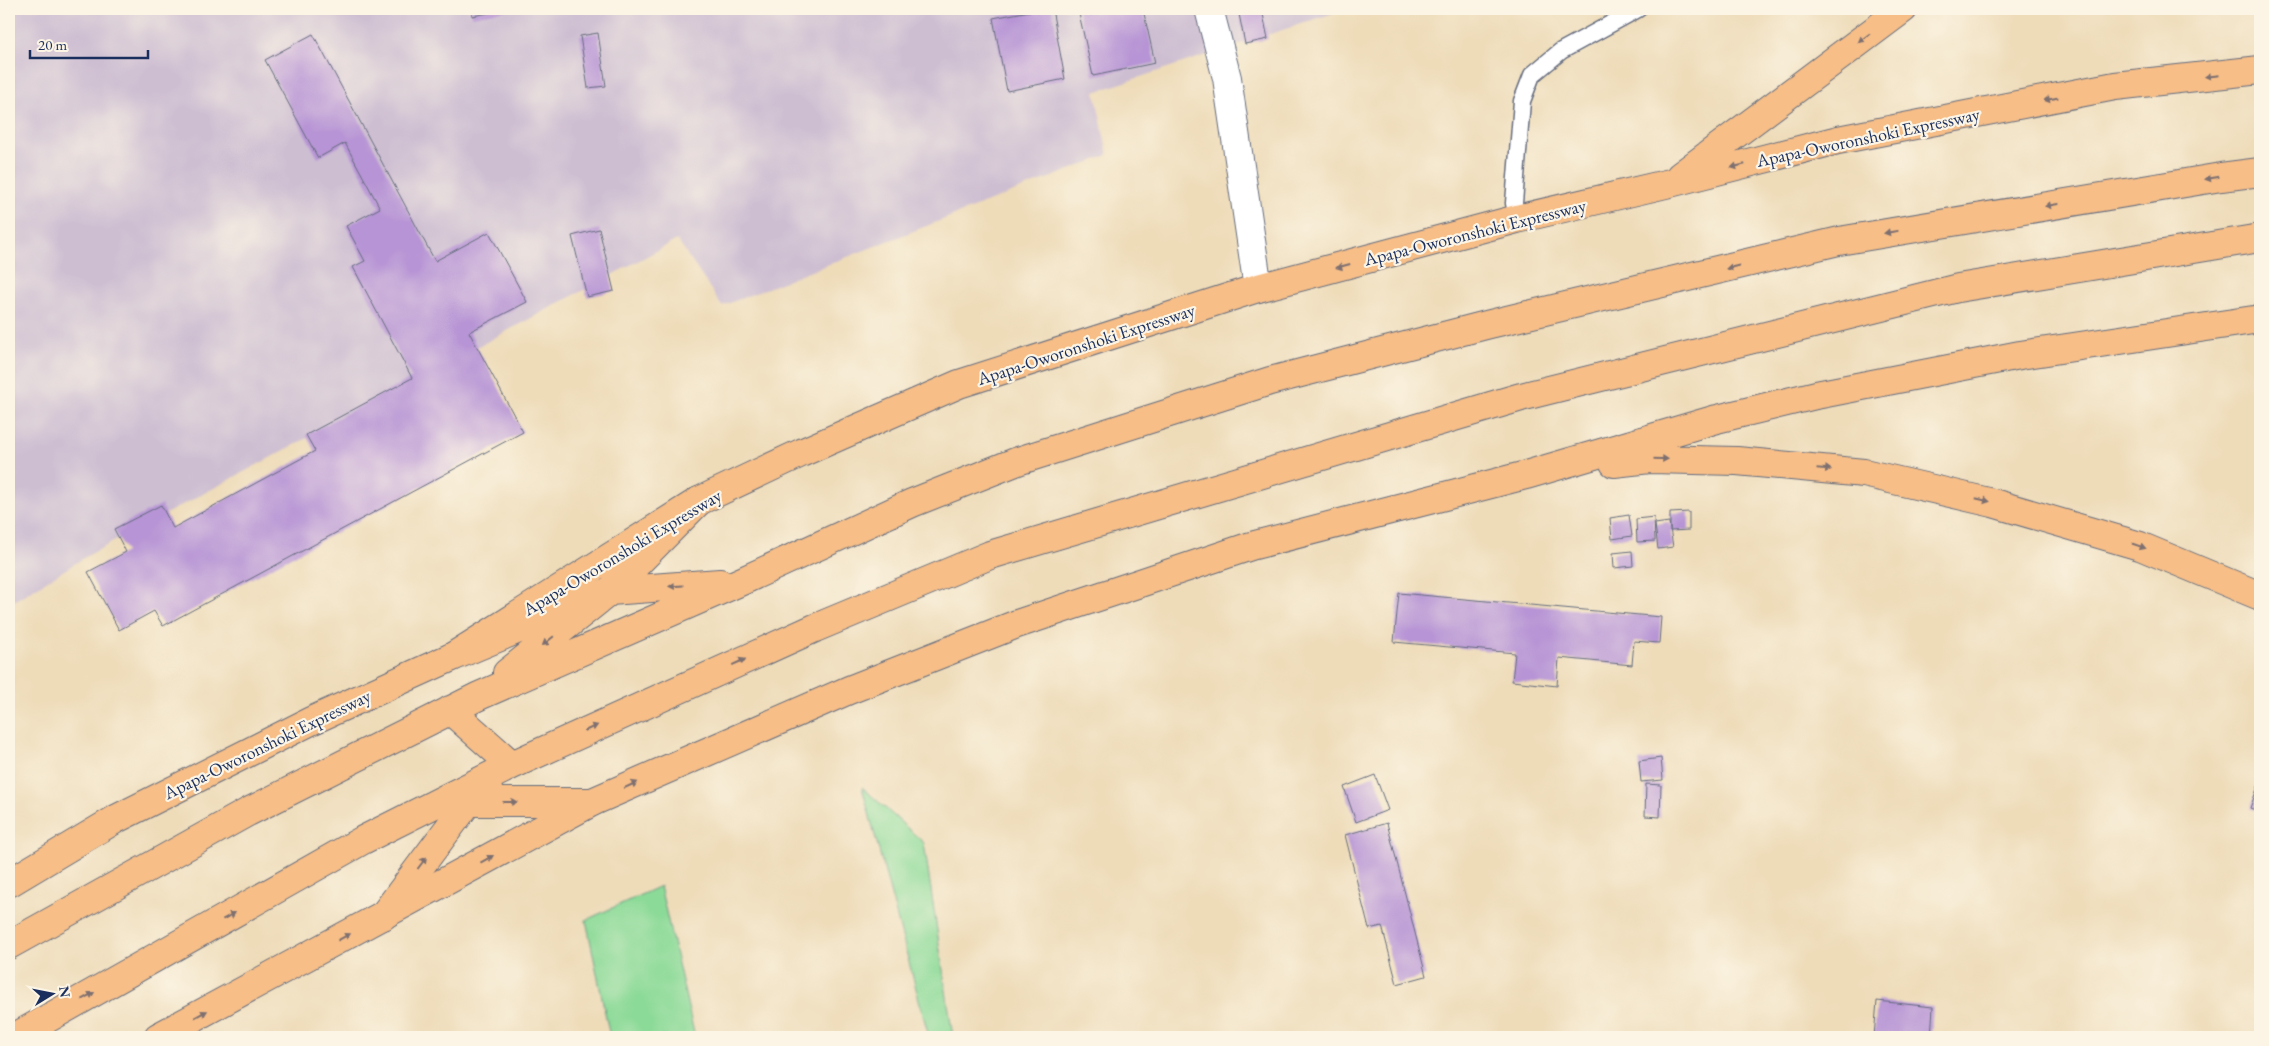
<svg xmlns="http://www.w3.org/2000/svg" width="2269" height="1046" viewBox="0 0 2269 1046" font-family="'EB Garamond',serif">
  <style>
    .industrial { fill: #cdbed2 }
    .green { fill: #8cda98; stroke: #54847b }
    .building { fill: #b794d5 }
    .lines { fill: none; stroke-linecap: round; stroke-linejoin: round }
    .service-casing { stroke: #656c7e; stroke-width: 19 }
    .minor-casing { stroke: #656c7e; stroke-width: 30 }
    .primary-casing { stroke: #656c7e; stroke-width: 30 }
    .motorway-casing { stroke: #656c7e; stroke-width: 30 }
    .service { stroke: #fff; stroke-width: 16 }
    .minor { stroke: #fff; stroke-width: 28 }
    .primary { stroke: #f7be87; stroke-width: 28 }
    .motorway { stroke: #f7be87; stroke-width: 28 }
    .oneway { fill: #7e6f70 }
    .labels { text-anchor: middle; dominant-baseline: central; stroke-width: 4.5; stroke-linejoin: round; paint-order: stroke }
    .street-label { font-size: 18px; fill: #1b2f5e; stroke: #fcf5e5 }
  </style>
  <rect width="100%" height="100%" fill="#fcf5e5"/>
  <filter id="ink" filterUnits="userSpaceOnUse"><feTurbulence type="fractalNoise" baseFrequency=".02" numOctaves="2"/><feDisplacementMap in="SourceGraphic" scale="10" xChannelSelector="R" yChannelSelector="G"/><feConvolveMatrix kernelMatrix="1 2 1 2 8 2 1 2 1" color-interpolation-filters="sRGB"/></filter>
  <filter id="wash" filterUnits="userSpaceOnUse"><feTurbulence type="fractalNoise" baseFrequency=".0096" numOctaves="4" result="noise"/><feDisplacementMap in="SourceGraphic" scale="20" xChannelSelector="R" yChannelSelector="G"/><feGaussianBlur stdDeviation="1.12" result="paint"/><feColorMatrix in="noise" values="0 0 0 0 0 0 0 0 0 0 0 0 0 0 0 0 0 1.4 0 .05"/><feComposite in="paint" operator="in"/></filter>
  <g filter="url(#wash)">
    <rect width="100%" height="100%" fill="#eedcb9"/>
    <path class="industrial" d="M9,9h1337l-251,83 13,63 -386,151 -45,-66 -590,316 -78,48z"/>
    <path class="green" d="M862,787l62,56 29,194h-24z
      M660,886l35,151h-85l-24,-117z"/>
    <g id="blocks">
      <path class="building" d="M471,9h35v1l-34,6z
        M1040,9h12l13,70 -58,12 -14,-73z
        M1078,9h65l12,54 -62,13z
        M1238,9h24l6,30 -23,5z
        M598,33l8,53 -18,2 -8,-52z
        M313,34l122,227 54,-29 38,70 -58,30 54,100 -360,194 -9,-15 -35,19 -31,-58 38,-20 -12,-23 47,-24 12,23 142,-77 -9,-16 106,-57 -59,-111 12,-6 -19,-35 34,-18 -35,-65 -27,15 -53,-98z
        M599,229l15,62 -27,6 -15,-61z
        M1689,512v18l-19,1v-18z
        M1629,515l3,21 -20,3 -2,-21z
        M1654,517l1,24 -18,1 -1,-23z
        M1669,522l4,25 -15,2 -3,-25z
        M1632,551l1,15 -19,2 -1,-15z
        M1399,593l262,24 -2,26 -25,-2 -2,24 -73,-7 -2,28 -45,-5 3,-28 -121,-11z
        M1661,758l2,22 -22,2 -2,-21z
        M1375,775l13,35 -32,12 -12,-35z
        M2260,781v31l-10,-4z
        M1646,784l15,1 -1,32 -15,-1z
        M1387,823l39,153 -29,8 -15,-58 -13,3 -24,-94z
        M1877,1001l56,6 -2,30h-57z"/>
    </g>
  </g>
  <g filter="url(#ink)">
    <use href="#blocks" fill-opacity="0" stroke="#656c7e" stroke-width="1"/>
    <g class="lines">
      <defs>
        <path id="service" d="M1517,219l-3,-16 8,-102 10,-26 29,-24 77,-42"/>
        <path id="minor" d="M1209,9l18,69 31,210"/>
        <path id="primary" d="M1680,176l223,-167
          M1614,463l36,-4 87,2 127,12 129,30 147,43 120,50
          M9,883l107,-64 195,-98 141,-64 247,-156 102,-48 158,-69 299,-96 259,-69 153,-36 168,-43 277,-54 145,-16
          M158,1037l434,-235 257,-112 168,-66 234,-78 275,-71 191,-56 99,-24 204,-40 240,-36"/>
        <path id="motorway" d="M452,657l158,-66 110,-8
          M507,673l103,-82 89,-90
          M450,710l62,55
          M466,802h126
          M383,916l86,-115 19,-12
          M9,945l239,-133 231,-116 263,-115 170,-78 106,-42 252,-80 220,-57 349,-83 382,-64 39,-5
          M15,1037l348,-197 149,-75 303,-137 175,-73 531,-158 437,-109 302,-50"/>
      </defs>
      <use href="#service" class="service-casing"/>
      <use href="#minor" class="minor-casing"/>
      <use href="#primary" class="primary-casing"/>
      <use href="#motorway" class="motorway-casing"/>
      <use href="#service" class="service"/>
      <use href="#minor" class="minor"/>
      <use href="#primary" class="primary"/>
      <use href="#motorway" class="motorway"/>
    </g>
    <defs><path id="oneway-solid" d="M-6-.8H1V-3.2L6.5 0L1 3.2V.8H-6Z" transform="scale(1.25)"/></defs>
    <g class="oneway">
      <use href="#oneway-solid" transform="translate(1864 38) rotate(143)"/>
      <use href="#oneway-solid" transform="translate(2212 76) rotate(174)"/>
      <use href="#oneway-solid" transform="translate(2051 99) rotate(169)"/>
      <use href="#oneway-solid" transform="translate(1738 166) rotate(166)"/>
      <use href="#oneway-solid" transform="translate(2212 178) rotate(170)"/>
      <use href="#oneway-solid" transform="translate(2052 205) rotate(170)"/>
      <use href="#oneway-solid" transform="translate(1891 232) rotate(170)"/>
      <use href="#oneway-solid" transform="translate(1343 266) rotate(165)"/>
      <use href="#oneway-solid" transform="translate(1733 267) rotate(166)"/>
      <use href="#oneway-solid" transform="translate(1661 459) rotate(2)"/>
      <use href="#oneway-solid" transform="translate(1824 469) rotate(5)"/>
      <use href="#oneway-solid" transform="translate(1983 500) rotate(13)"/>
      <use href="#oneway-solid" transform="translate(2139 546) rotate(19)"/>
      <use href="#oneway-solid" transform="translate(676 586) rotate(176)"/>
      <use href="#oneway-solid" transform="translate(548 641) rotate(141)"/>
      <use href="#oneway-solid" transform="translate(739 662) rotate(-24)"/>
      <use href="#oneway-solid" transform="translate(591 728) rotate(-24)"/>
      <use href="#oneway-solid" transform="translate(631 785) rotate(-24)"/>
      <use href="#oneway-solid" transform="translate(510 802)"/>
      <use href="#oneway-solid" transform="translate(487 859) rotate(-29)"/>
      <use href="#oneway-solid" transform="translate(422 863) rotate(-53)"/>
      <use href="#oneway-solid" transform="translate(229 916) rotate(-29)"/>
      <use href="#oneway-solid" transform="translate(344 937) rotate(-28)"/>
      <use href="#oneway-solid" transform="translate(88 996) rotate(-29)"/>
      <use href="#oneway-solid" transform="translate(201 1014) rotate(-28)"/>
    </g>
  </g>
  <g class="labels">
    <g class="street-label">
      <text transform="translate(1868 137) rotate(-12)">Apapa-Oworonshoki Expressway</text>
      <text transform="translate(1475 232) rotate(-14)">Apapa-Oworonshoki Expressway</text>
      <text transform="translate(1086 344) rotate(-18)">Apapa-Oworonshoki Expressway</text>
      <text transform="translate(622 552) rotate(-31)">Apapa-Oworonshoki Expressway</text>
      <text transform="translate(267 744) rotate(-26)">Apapa-Oworonshoki Expressway</text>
    </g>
  </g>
  <rect width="2269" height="1046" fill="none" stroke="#fcf5e5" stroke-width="30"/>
  <g transform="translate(52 994) rotate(80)" stroke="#fcf5e5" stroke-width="4" paint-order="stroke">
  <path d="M0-4L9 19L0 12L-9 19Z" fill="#1b2f5e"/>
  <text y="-8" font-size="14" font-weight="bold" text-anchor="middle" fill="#1b2f5e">N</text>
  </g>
  <path d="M30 50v8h118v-8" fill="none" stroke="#1b2f5e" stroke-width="2.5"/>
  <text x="38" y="50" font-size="15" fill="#1b2f5e" stroke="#fcf5e5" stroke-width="4" paint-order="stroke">20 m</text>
</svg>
